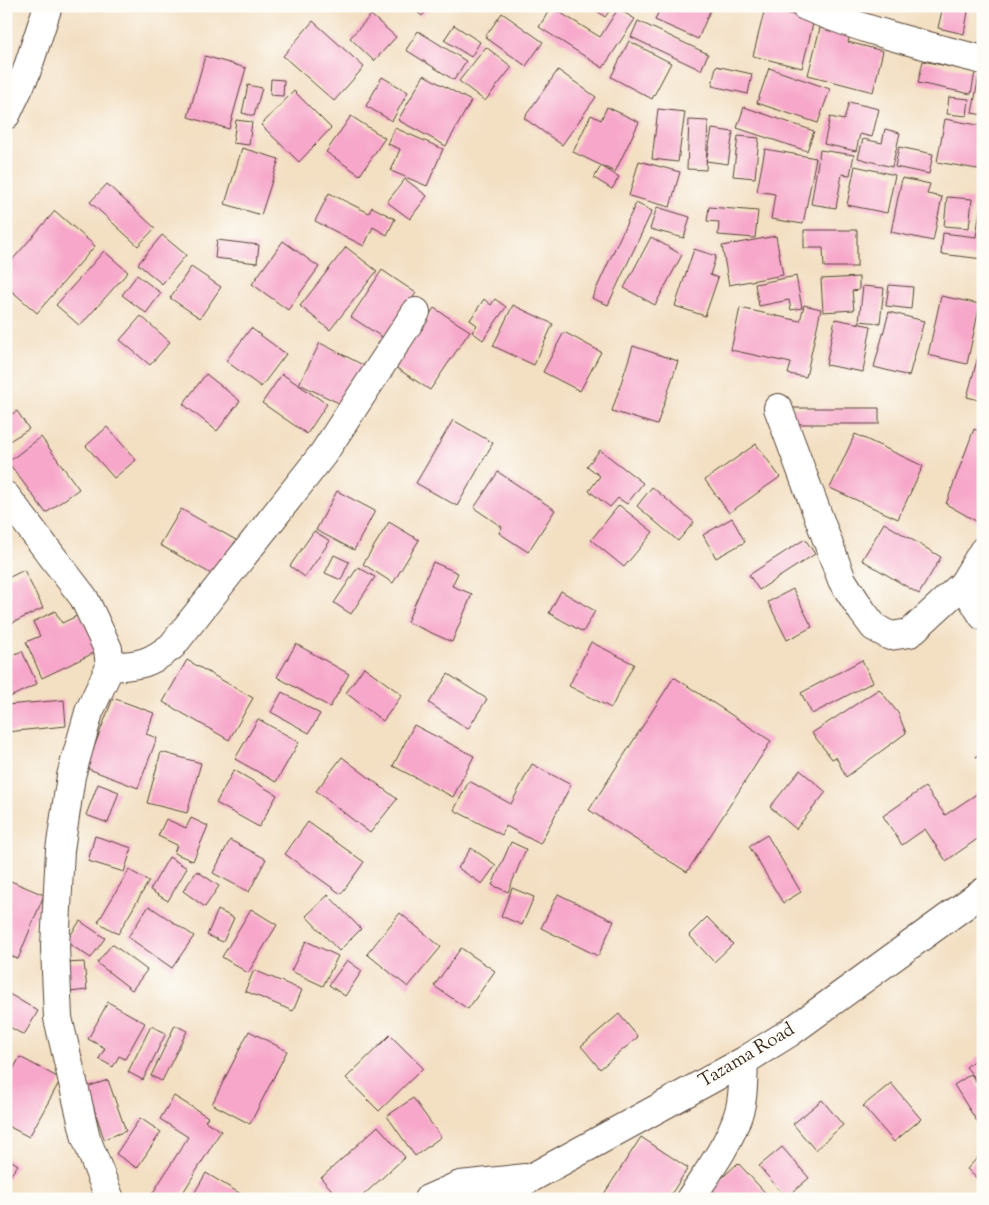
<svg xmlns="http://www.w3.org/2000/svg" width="989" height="1205" viewBox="0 0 989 1205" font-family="'Sorts Mill Goudy',serif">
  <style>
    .building { fill: #f7a8ca }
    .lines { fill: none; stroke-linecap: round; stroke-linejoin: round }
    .street-casing { stroke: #574537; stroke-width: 30 }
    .street { stroke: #fff; stroke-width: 28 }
    .labels { text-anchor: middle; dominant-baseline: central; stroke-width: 5; stroke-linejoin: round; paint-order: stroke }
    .street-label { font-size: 19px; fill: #3b2a1e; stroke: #fdfcf7 }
  </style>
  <rect width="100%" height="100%" fill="#fdfcf7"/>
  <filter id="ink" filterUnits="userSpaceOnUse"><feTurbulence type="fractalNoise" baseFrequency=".02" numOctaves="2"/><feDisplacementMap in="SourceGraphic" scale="10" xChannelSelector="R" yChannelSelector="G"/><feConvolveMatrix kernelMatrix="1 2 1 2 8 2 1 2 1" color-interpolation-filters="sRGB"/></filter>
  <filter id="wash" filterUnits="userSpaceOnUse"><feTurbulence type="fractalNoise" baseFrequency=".0096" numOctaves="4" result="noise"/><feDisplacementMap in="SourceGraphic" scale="20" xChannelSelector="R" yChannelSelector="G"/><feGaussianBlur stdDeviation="1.12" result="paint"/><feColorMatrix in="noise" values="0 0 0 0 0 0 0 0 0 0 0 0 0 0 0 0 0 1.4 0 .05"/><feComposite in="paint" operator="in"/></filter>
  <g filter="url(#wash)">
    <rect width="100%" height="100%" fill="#f3dfc2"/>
    <g id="blocks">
      <path class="building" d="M6,6h9l-9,14z
        M409,6h20l-7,10z
        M591,6h22l-8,11z
        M661,6h51l-14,33 -43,-19z
        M895,6h17l-1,6z
        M943,6h26l-5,28 -26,-6z
        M551,7l49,30 18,-28 17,10 -32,49 -64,-41z
        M765,8l49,12 -12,48 -49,-12z
        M502,13l41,29 -17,24 -41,-29z
        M371,15l25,22 -22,24 -24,-23z
        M313,21l51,46 -30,34 -51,-45z
        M638,21l70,33 -7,16 -70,-33z
        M454,25l26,17 -9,15 -27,-17z
        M820,28l30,7 -2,7 35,9 -10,41 -65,-17z
        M418,31l48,30 -12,19 -48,-30z
        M629,41l42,22 -19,36 -41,-22z
        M486,47l26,20 -27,34 -26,-20z
        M205,56l41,12 -17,61 -41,-12z
        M923,61l52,11 -4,22 -53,-11z
        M716,66l36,8 -4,20 -36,-8z
        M769,68l61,21 -12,34 -61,-20z
        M558,70l38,27 -34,48 -38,-27z
        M424,75l47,26 -25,45 -48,-26z
        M979,76h4v39l-11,-2z
        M382,77l26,15 -16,29 -26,-15z
        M271,79l13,1 -1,16 -13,-1z
        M248,85l14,3 -8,28 -12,-3z
        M294,91l37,37 -32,34 -38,-37z
        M949,97l20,2 -2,17 -20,-2z
        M849,102l30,7 -7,28 -12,-3 -4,17 -32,-7 6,-27 14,3z
        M607,107l32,15 -24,50 -42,-20 18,-37 10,5z
        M744,107l70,24 -7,20 -70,-23z
        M658,109l27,3 -7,50 -26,-3z
        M351,116l34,22 -25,37 -34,-23z
        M945,119l38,7v44l-46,-8z
        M236,120l16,2 -3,23 -16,-2z
        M689,120l19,1 -2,49 -19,-1z
        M395,128l48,21 -16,37 -36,-15 9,-22 -12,-5z
        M712,129l21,3 -5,32 -22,-3z
        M885,129l15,4 -8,34 -34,-9 5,-19 19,4z
        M738,136l21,2 -4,40 -22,-2z
        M899,147l34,7 -4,20 -34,-7z
        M242,148l37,11 -18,56 -36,-11z
        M765,149l51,9 -13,66 -32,-5 4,-25 -18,-3z
        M820,150l34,5 -4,20 -8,-1 -6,34 -25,-4z
        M639,161l41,11 -10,35 -41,-11z
        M601,166l18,11 -7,12 -18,-11z
        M855,166l40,9 -8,38 -40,-8z
        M902,178l28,6 -3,10 15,3 -9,44 -42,-9z
        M405,179l22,17 -17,23 -23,-17z
        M107,184l48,44 -17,18 -48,-44z
        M329,193l40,20 3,-6 23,12 -8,16 -14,-8 -9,19 -49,-25z
        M982,196l1,63 -42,-5 2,-21 33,4z
        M947,197l25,2 -3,29 -25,-2z
        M636,203l16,8 -44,94 -16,-7z
        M657,207l33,10 -6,21 -34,-9z
        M709,207l49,4 -3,27 -37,-3 1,-13 -12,-1z
        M55,211l40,35 -58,67 -31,-27v-19z
        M804,230h53v37h-33l-1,-19h-19z
        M162,235l24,20 -24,29 -24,-20z
        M776,236l7,39 -54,10 -7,-39z
        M651,237l31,18 -27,50 -31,-17z
        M217,240l42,5 -2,18 -42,-5z
        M283,241l36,26 -31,43 -36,-26z
        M346,247l31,24 -47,59 -30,-24z
        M694,249l22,7 -6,19 8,3 -13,38 -30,-10z
        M104,251l24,21 -48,54 -24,-21z
        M191,267l30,20 -21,31 -30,-20z
        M382,270l34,23 -31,46 -34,-22z
        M137,275l24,18 -15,20 -24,-18z
        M796,276l6,32 -11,2 -2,-10 -30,6 -4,-22z
        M859,277v13l-7,1 2,19 -31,2 -2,-33z
        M889,285l24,2 -2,22 -25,-3z
        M863,286l21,2 -4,35 -21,-2z
        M941,296l39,8 -13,60 -39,-9z
        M484,299l7,6 4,-6 11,8 -23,33 -11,-8 5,-7 -7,-5z
        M513,305l40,19 -19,41 -41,-19z
        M804,305l17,4 -15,68 -18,-3 3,-11 -60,-13 9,-42 60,13z
        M434,308l36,23 -40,59 -35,-23z
        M889,312l35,9 -15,55 -35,-9z
        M141,316l29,26 -20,23 -30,-25z
        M835,319l36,7 -8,46 -37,-7z
        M251,328l35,26 -25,33 -35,-26z
        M564,332l37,20 -21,39 -37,-19z
        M982,342h1v59l-16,-4z
        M320,343l45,23 -20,40 -46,-22z
        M633,346l45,15 -21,64 -45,-14z
        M206,374l34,27 -23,30 -34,-27z
        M282,374l45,30 -20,30 -45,-31z
        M778,408h101v16h-102z
        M17,411l12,18 -23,14v-26z
        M453,420l40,23 -36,63 -41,-23z
        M107,427l29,33 -22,18 -28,-32z
        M974,429l9,4v92l-37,-21z
        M855,434l68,32 -25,53 -68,-31z
        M41,437l38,52 -33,24 -38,-51z
        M756,444l24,33 -51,36 -24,-33z
        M600,450l43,33 -16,21 -9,-6 -8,9 -21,-16 11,-15 -13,-10z
        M498,472l57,38 -27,42 -29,-19 3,-6 -28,-19z
        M652,487l42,35 -16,19 -41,-35z
        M337,491l38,20 -21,39 -38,-20z
        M619,505l34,27 -29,35 -33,-27z
        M181,509l55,31 -21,36 -55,-31z
        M732,518l13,24 -29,16 -13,-23z
        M389,522l30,18 -26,43 -30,-19z
        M884,523l57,34 -22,37 -57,-34z
        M314,531l16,10 -25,36 -15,-11z
        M805,539l10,15 -56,36 -10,-15z
        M334,555l15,7 -8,18 -16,-7z
        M433,562l25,11 -6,13 20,8 -20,48 -45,-20z
        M358,567l17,10 -24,37 -17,-11z
        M24,570l19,38 -37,18v-47z
        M793,589l19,38 -25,13 -19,-38z
        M561,591l34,20 -12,21 -34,-19z
        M55,611l7,12 19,-9 17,37 -56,27 -16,-36 14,-6 -7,-14z
        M591,642l43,22 -23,44 -42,-22z
        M296,644l53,30 -19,33 -53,-30z
        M22,651l15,33 -31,15v-41z
        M187,660l66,38 -24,42 -66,-38z
        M862,660l11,22 -61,32 -11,-21z
        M364,667l38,28 -19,26 -37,-28z
        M448,674l39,25 -19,30 -39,-26z
        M674,677l97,64 -84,131 -98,-62z
        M879,689l19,24 8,20 -60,44 -10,-20 -4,2 -20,-26z
        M282,692l38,22 -11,19 -38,-21z
        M113,698l41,15 -8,21 11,4 -19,50 -52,-20z
        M64,700l2,26 -60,6v-27z
        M258,719l41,23 -23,40 -41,-23z
        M414,725l60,31 -21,41 -60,-31z
        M983,751v15l-7,-10z
        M161,752l40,11 -14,50 -40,-10z
        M342,757l55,42 -27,34 -54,-42z
        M532,764l39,21 -31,59 -34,-18 -4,9 -48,-25 15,-29 42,23z
        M234,770l43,25 -18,32 -43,-24z
        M800,770l26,22 -30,37 -26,-22z
        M98,784l21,8 -11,31 -22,-8z
        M925,787l20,28 33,-22 5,6v36l-37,26 -21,-32 -23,16 -19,-29z
        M191,818l17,8 -15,35 -19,-8 3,-8 -19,-9 8,-17 20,9z
        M308,822l56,40 -23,32 -56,-40z
        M767,835l34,57 -18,11 -34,-57z
        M95,836l37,12 -8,24 -36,-11z
        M230,840l36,19 -17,33 -36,-19z
        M511,842l15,7 -18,43 -16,-7z
        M471,848l25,17 -14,19 -24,-16z
        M169,857l18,11 -19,33 -18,-11z
        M129,870l20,11 -31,53 -20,-12z
        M197,871l22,15 -14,21 -22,-16z
        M6,879l38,16 -26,64 -12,-5z
        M512,888l22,9 -12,28 -21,-9z
        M558,894l56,27 -16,35 -57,-28z
        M328,895l33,34 -22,22 -33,-35z
        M149,906l45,30 -22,32 -44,-31z
        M251,909l26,16 -29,48 -26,-16z
        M218,910l16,8 -11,24 -16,-7z
        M400,913l41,34 -33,40 -41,-33z
        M707,917l26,27 -19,18 -25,-27z
        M80,921l25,17 -14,20 -25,-16z
        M306,941l32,15 -15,30 -32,-15z
        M112,944l35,26 -15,20 -35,-27z
        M461,948l34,23 -27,38 -34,-23z
        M347,960l15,11 -17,25 -16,-11z
        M84,962l3,28 -18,2 -3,-29z
        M254,970l48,20 -9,21 -48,-20z
        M6,992l32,19 -14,24 -18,-10z
        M108,1002l37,21 -20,36 -6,-3 -6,11 -14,-8 6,-11 -17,-9z
        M619,1014l19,23 -38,32 -19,-23z
        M175,1025l12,6 -25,50 -11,-5z
        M151,1026l15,7 -23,47 -15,-8z
        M249,1031l38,20 -37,73 -38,-20z
        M390,1035l33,33 -44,43 -33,-33z
        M983,1053v34l-17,-20z
        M20,1057l41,22 -32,58 -23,-12v-43z
        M971,1074l12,19v38l-29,-46z
        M108,1080l18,51 -22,8 -17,-52z
        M891,1083l30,36 -27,23 -31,-36z
        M174,1096l34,21 -3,4 16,10 -42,68h-30l39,-62 -28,-18z
        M413,1098l28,39 -26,19 -28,-40z
        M822,1100l21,25 -28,25 -22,-26z
        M140,1118l21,14 -24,36 -21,-14z
        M378,1126l27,31 -46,42h-19l-19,-21z
        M641,1137l47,31 -20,31h-63l-3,-2z
        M782,1147l27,31 -23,20 -27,-32z
        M983,1152v32l-16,-15z
        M6,1157l12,8 -12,16z
        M738,1163l33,36h-49l-11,-11z
        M206,1173l43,26h-58z"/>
    </g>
  </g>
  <g filter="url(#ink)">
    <use href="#blocks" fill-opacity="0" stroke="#574537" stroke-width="1"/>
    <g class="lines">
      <defs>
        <path id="street" d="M805,6c57,24 118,39 178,54
          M6,115l20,-42 22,-67
          M778,408l64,172 20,31 12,16 16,9 20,-3 53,-49 20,-33
          M6,496l78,102 24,51 2,18 -21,45 -18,64 -11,74 -5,97 3,71 28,120 24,61
          M963,584l20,32
          M110,667c29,-2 38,-2 62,-21l151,-192 93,-142
          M428,1199l32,-14 65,-7
          M497,1199l34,-21 213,-117 45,-28 194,-141
          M690,1199c18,-27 38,-53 48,-84 6,-17 5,-36 6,-54"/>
      </defs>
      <use href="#street" class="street-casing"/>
      <use href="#street" class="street"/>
    </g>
  </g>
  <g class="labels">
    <g class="street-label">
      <text transform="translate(747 1056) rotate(-31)">Tazama Road</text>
    </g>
  </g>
  <rect width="989" height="1205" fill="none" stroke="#fdfcf7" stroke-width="25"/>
</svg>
